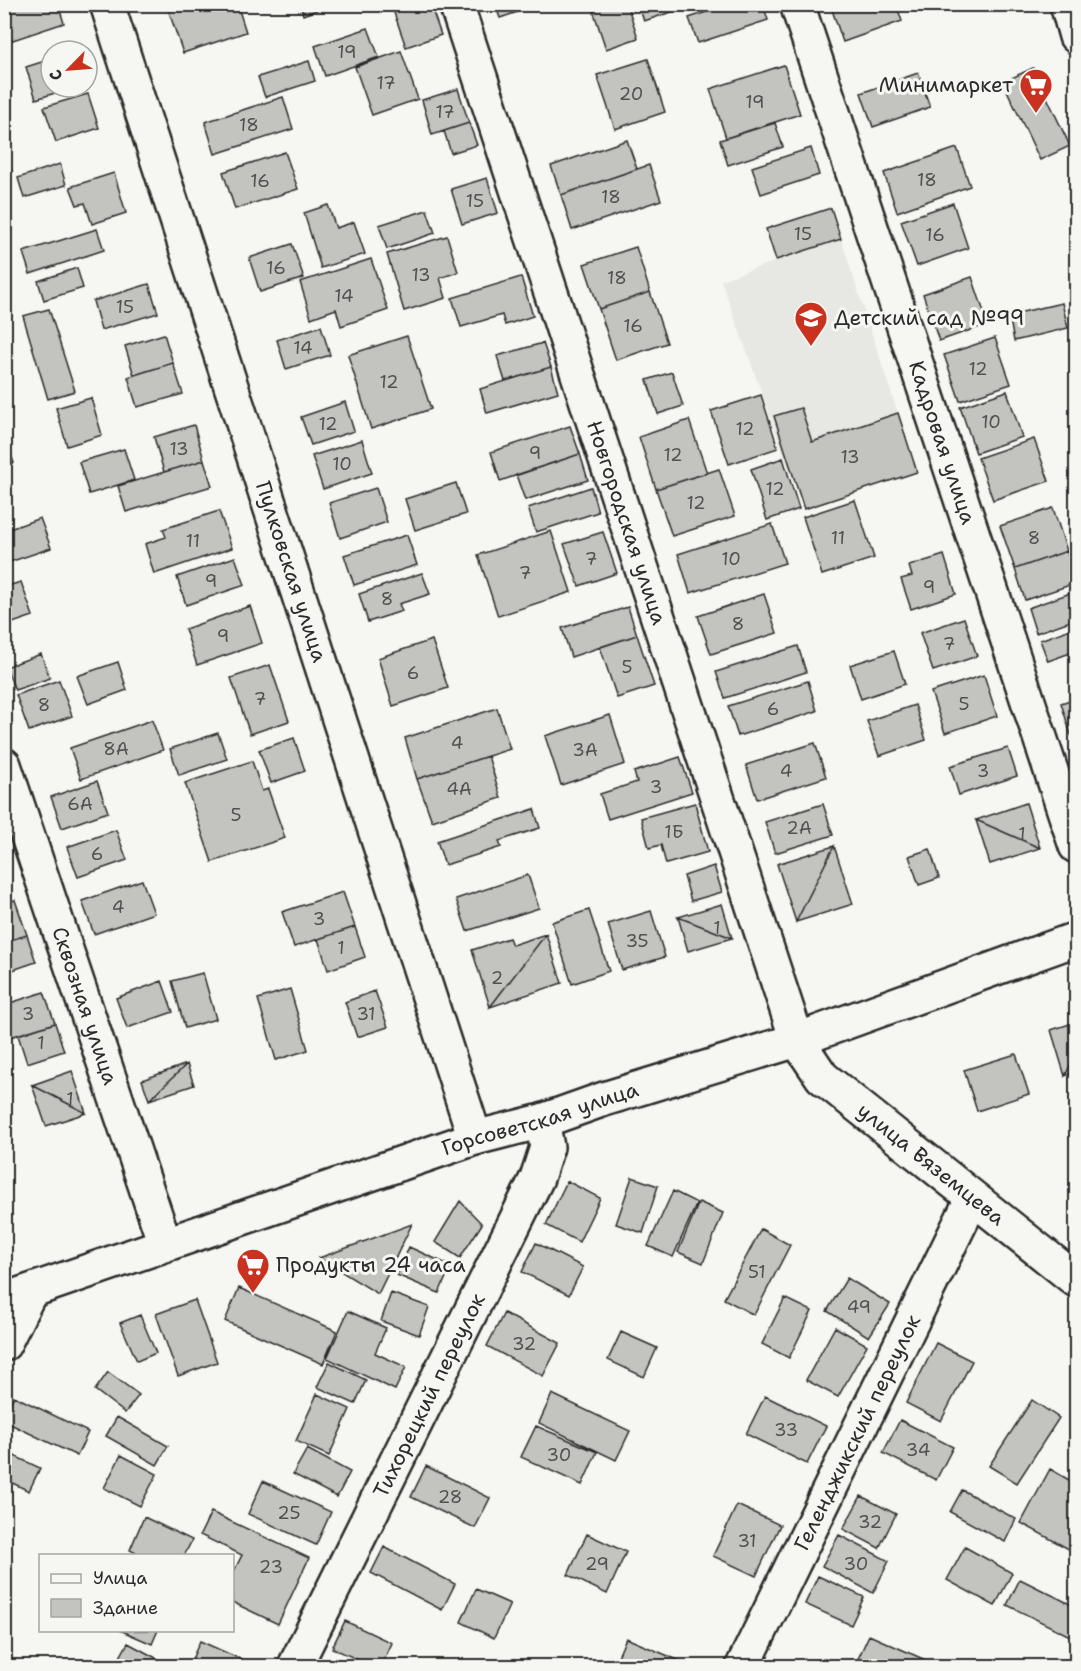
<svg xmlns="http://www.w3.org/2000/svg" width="1081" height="1671" viewBox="0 0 1081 1671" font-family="'Shantell Sans',sans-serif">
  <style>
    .built { fill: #e7e7e3 }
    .building { fill: #c3c3c0; stroke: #2b2b2b; stroke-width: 1.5 }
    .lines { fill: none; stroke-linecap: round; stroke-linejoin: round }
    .minor-casing { stroke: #2b2b2b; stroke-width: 38 }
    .minor { stroke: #f6f6f2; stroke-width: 33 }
    .labels { text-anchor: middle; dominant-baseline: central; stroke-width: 6; stroke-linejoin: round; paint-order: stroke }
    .number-label { font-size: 18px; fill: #515150 }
    .poi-label { font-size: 21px; fill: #2b2b2b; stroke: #f6f6f2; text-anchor: start }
    .street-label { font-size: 21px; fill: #2b2b2b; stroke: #f6f6f2 }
  </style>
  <rect width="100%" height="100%" fill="#f6f6f2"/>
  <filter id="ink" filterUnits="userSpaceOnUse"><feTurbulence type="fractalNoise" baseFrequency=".0167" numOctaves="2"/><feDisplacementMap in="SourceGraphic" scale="12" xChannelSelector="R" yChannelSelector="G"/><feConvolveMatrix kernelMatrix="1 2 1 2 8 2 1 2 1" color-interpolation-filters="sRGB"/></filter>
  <g filter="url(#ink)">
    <path class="built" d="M841,239l76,233 -113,38 -83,-230z"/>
    <path class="building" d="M4,4h54l6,19 -60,20z
      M182,4h55l9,28 -63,21 -15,-44z
      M300,4h33l-30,11z
      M391,4h39l11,31 -35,12z
      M495,4h46l-41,14z
      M591,4h36l11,34 -32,11z
      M638,4h58l-52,17z
      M730,4h33l5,16 -70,23 -9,-25z
      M830,4h66l6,17 -59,21z
      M368,28l11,29 -54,19 -10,-30z
      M401,51l17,48 -46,16 -17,-48z
      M51,59v28h23l-38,12 -10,-32z
      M648,59l17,53 -50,17 -18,-54z
      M309,61l6,20 -50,16 -7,-20z
      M784,65l16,49 -74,24 -16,-49z
      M1033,68l37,78 -30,14 -37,-78z
      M918,73l12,34 -57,20 -12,-34z
      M458,89l11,34 -37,12 -10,-35z
      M88,94l11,34 -43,14 -12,-35z
      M283,97l10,32 -78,25 -10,-32z
      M469,123l8,22 -26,8 -7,-22z
      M775,123l8,24 -55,18 -8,-25z
      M627,140l10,29 -76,26 -10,-29z
      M811,148l8,27 -58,19 -9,-27z
      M957,148l13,38 -73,26 -13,-39z
      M4,150l8,22 -8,2z
      M285,152l13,37 -63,20 -12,-37z
      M60,164l6,21 -42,13 -6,-20z
      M649,165l12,35 -89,30 -11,-35z
      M114,173l12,40 -34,11 -7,-21 -8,2 -7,-18z
      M487,178l11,35 -36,11 -11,-35z
      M953,203l15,45 -51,18 -16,-45z
      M328,205l8,23 18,-6 11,32 -44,14 -17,-55z
      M831,208l10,31 -65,21 -10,-31z
      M427,210l8,23 -48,16 -8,-24z
      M97,229l7,21 -74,24 -7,-22z
      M447,236l11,36 -18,6 6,20 -42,13 -17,-57z
      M292,244l12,34 -44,14 -11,-34z
      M636,247l14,45 -51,17 -15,-45z
      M371,259l17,51 -47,16 -5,-17 -25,9 -11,-36z
      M77,268l6,20 -39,12 -6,-19z
      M521,277l12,39 -28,9 -3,-10 -41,12 -9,-29z
      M972,277l16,47 -49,17 -16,-47z
      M149,284l9,29 -57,17 -8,-29z
      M650,292l17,51 -51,17 -17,-51z
      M1062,303l6,25 -54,13 -5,-26z
      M49,309l26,82 -27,8 -25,-83z
      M321,326l9,29 -44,14 -9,-29z
      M164,334l9,29 -39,12 -9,-29z
      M407,336l24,73 -60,20 -23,-74z
      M995,338l16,46 -51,17 -16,-46z
      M543,343l8,24 -46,14 -8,-25z
      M173,363l10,31 -46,13 -9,-30z
      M551,367l7,25 -71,21 -7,-24z
      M672,372l11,34 -25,8 -11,-34z
      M1007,391l15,46 -46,16 -16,-46z
      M761,395l17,53 -49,16 -18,-53z
      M91,398l11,37 -35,11 -11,-38z
      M345,402l9,29 -43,14 -10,-28z
      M801,408l11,34 86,-29 19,59 -113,37 -30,-93z
      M689,420l18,53 -51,16 -17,-52z
      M194,425l10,35 -40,12 -10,-35z
      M570,426l10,28 -80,27 -9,-29z
      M4,435l10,28 -10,3z
      M1034,439l15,42 -56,19 -15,-42z
      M362,440l10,33 -49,16 -11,-33z
      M124,449l10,31 -45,14 -10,-32z
      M580,454l8,26 -63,20 -9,-25z
      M783,458l16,51 -32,11 -16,-51z
      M204,460l8,26 -86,26 -8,-26z
      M719,469l16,47 -63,20 -16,-47z
      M456,483l10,31 -51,16 -10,-31z
      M591,487l7,25 -62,20 -8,-24z
      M376,488l11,34 -47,16 -11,-35z
      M855,500l19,58 -52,17 -19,-58z
      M1053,508l14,43 -52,18 -15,-43z
      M219,511l13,37 -78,26 -9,-30 21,-7 -3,-8z
      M40,518l11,30 -47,16v-33z
      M772,524l13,39 -95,30 -12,-39z
      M551,531l20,61 -73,24 -20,-61z
      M603,532l14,41 -38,13 -15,-42z
      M407,535l10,30 -63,20 -10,-30z
      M1067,551l9,32 -51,17 -10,-31z
      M944,555l12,39 -45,15 -10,-30 11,-3 -3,-10z
      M235,557l10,28 -59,20 -9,-28z
      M422,573l8,21 -31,10 3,7 -34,11 -9,-28z
      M21,582l12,34 -29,10v-39z
      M1076,591v28l-40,14 -8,-25z
      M764,594l13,39 -66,21 -13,-38z
      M250,606l12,37 -65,22 -12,-36z
      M628,607l9,28 -66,22 -9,-29z
      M964,618l13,38 -44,15 -13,-38z
      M1076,627v24l-28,10 -8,-21z
      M637,635l17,51 -37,12 -17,-51z
      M432,640l16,48 -55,18 -15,-48z
      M798,646l8,26 -81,26 -9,-26z
      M894,651l11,33 -44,15 -11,-34z
      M41,654l9,24 -35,12 -9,-23z
      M118,662l9,28 -39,14 -11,-28z
      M270,665l19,56 -39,13 -19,-56z
      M984,675l13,41 -52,17 -14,-41z
      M59,680l13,36 -43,15 -13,-36z
      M808,681l9,30 -79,25 -10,-30z
      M1076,698v35l-5,2 -10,-32z
      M915,705l11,35 -47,16 -12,-35z
      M497,708l13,41 -93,30 -12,-41z
      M610,715l15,49 -64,21 -16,-49z
      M152,720l11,30 -82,29 -11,-31z
      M218,733l9,26 -48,16 -9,-26z
      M294,738l11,33 -34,12 -12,-33z
      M815,743l11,34 -69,22 -11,-34z
      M1008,748l9,28 -58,19 -9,-29z
      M488,756l13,42 -69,23 -15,-42z
      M680,757l12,35 -84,27 -8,-25 37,-12 -3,-10z
      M252,761l10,30 6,-2 17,49 -73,24 -27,-79z
      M97,781l11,31 -46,16 -11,-31z
      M695,803l13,49 -42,12 -5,-19 -12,3 -8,-30z
      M1026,803l14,45 -64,-28z
      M823,804l10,31 -58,18 -10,-31z
      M534,809l6,19 -41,13 2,6 -56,18 -8,-24z
      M976,820l64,28 -50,16z
      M116,830l11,30 -49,17 -11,-30z
      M834,846l-38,76 -19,-58z
      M834,846l19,58 -57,18z
      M930,849l9,29 -20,7 -10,-29z
      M714,866l8,26 -31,9 -7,-25z
      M528,875l11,33 -72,23 -11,-32z
      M142,880l12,33 -60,21 -12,-33z
      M343,892l12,35 -61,20 -12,-35z
      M15,900l12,35 -23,7v-39z
      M722,904l10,34 -54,-21z
      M589,910l20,61 -37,13 -20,-62z
      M651,911l14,46 -43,13 -14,-46z
      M678,917l54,21 -44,13z
      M355,927l10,30 -37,13 -10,-31z
      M546,934l-56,73 -18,-57 37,-12 3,7z
      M546,934l16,49 -72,24z
      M27,935l9,27 -32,11v-31z
      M203,973l13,46 -31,9 -13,-47z
      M162,981l11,31 -46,16 -11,-30z
      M290,989l18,61 -32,10 -18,-61z
      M375,991l13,36 -31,10 -12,-35z
      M44,992l11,31 -48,15 -3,-33z
      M1076,1022v31l-11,23 -14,-46z
      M55,1023l9,28 -37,12 -9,-28z
      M1076,1053v19l-11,4z
      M1016,1054l13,40 -52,17 -13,-41z
      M187,1064l-38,36 -7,-20z
      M187,1064l7,21 -45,15z
      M72,1071l14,42 -54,-28z
      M32,1085l54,28 -40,13z
      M4,1116l7,21 -7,2z
      M632,1177l26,9 -15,47 -27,-9z
      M567,1181l33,17 -21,44 -33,-17z
      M673,1191l24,12 -24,54 -25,-11z
      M460,1201l22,23 -22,34 -25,-16z
      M699,1202l24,11 -20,50 -25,-11z
      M412,1224l-34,70 -59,-36z
      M761,1229l29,16 -36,70 -30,-16z
      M536,1243l47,24 -14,28 -47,-23z
      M409,1247l42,19 -12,27 -42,-18z
      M847,1278l43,26 -21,33 -42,-26z
      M239,1288l98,43 -14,33 -98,-43z
      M391,1293l38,14 -10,28 -38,-14z
      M785,1298l27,13 -23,47 -27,-14z
      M195,1300l22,62 -39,14 -22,-62z
      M348,1311l38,17 -11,25 31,14 -11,23 -68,-32z
      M504,1313l56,30 -17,33 -56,-30z
      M140,1315l16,38 -19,8 -17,-38z
      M835,1327l32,18 -29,52 -32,-17z
      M621,1332l36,16 -13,29 -36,-17z
      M936,1343l36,18 -31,60 -35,-18z
      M329,1362l37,18 -11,24 -38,-17z
      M108,1372l31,23 -14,18 -30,-23z
      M317,1394l33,15 -21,47 -33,-15z
      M552,1394l78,37 -14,29 -77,-37z
      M14,1396l74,36 -11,24 -73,-35v-6z
      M765,1396l61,30 -19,38 -61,-30z
      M1032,1400l27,18 -42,65 -28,-17z
      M117,1417l51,29 -11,19 -51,-29z
      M900,1420l53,27 -17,33 -53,-27z
      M536,1426l61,26 -15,33 -61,-28z
      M307,1449l43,23 -13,25 -44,-23z
      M4,1451l36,17 -11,23 -25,-12z
      M121,1455l36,19 -17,32 -36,-18z
      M426,1466l64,32 -15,30 -64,-31z
      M1050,1469l26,15v69l-55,-30z
      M263,1481l68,31 -15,33 -68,-31z
      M962,1490l54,29 -11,23 -55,-30z
      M861,1496l35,18 -17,34 -36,-19z
      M737,1505l43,20 -24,51 -43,-20z
      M211,1512l98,46 -31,66 -46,-22v-27l10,-20 -42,-20z
      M144,1517l48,23 -8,16h-42l-12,-6z
      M587,1534l39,18 -19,42 -39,-19z
      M839,1535l50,26 -16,32 -51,-27z
      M384,1547l71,37 -13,26 -71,-37z
      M965,1547l47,26 -17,33 -48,-26z
      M818,1576l46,21 -13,28 -46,-21z
      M1020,1579l56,28v32l-69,-34z
      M476,1589l34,15 -16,34 -33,-16z
      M345,1621l47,22 -11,23h-9l-40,-18z
      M120,1630h38l-6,14z
      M869,1635l70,31h-69l-13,-5z
      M626,1638l66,28h-78z
      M200,1641l56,25h-67z
      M128,1643l43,23h-56z"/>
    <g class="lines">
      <defs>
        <g id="minor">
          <path id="s1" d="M107,4l368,1134"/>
          <path id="s2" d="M456,4l341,1036 25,37 254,203"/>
          <path id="s3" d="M797,4l279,842"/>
          <path d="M1067,4l9,32"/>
          <path id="s4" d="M4,765l161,479"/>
          <path id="s5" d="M4,1300l471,-162 67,-17 62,-22 193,-59 279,-101"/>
          <path d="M4,1344l26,-52"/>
          <path id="s6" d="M295,1666l242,-488 10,-31 -5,-26"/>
          <path id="s7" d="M743,1666l229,-467"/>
        </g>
      </defs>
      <use href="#minor" class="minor-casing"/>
      <use href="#minor" class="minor"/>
    </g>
  </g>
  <defs>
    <symbol id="supermarket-pin" viewBox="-11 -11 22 30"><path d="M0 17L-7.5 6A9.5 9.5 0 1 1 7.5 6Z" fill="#c8321e" stroke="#f6f6f2"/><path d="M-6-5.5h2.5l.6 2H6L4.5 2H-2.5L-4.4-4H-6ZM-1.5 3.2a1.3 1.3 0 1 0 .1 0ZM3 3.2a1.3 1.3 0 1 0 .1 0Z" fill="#fff"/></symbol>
    <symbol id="school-pin" viewBox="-11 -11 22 30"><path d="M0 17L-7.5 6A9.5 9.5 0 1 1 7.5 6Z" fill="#c8321e" stroke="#f6f6f2"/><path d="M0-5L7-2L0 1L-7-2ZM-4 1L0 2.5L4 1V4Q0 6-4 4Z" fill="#fff"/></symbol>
  </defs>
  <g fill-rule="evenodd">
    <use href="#supermarket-pin" x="1017" y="66" width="38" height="52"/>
    <use href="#school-pin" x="792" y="299" width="38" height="52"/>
    <use href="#supermarket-pin" x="234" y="1246" width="38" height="52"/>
  </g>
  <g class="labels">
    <g class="number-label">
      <text x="347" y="52">19</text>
      <text x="386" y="83">17</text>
      <text x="631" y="94">20</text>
      <text x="755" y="102">19</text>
      <text x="445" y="112">17</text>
      <text x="249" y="125">18</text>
      <text x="927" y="180">18</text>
      <text x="260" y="181">16</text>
      <text x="611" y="197">18</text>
      <text x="475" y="201">15</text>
      <text x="803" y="234">15</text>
      <text x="935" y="235">16</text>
      <text x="276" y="268">16</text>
      <text x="421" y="275">13</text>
      <text x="617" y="278">18</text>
      <text x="344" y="296">14</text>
      <text x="125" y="307">15</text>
      <text x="633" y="326">16</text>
      <text x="303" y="348">14</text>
      <text x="978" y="369">12</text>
      <text x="389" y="382">12</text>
      <text x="991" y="422">10</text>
      <text x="328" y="424">12</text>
      <text x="745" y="429">12</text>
      <text x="179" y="449">13</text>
      <text x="535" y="453">9</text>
      <text x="673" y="455">12</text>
      <text x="850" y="457">13</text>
      <text x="342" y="464">10</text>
      <text x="775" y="489">12</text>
      <text x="696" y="503">12</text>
      <text x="838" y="538">11</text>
      <text x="1034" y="538">8</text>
      <text x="193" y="541">11</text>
      <text x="591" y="559">7</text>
      <text x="731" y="559">10</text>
      <text x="525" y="573">7</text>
      <text x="211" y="581">9</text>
      <text x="929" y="587">9</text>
      <text x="387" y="599">8</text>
      <text x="738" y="624">8</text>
      <text x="223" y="636">9</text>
      <text x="949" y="644">7</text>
      <text x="627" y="667">5</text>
      <text x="413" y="673">6</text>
      <text x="260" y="699">7</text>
      <text x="964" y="704">5</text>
      <text x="44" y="705">8</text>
      <text x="773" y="709">6</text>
      <text x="457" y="743">4</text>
      <text x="116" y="749">8А</text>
      <text x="585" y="750">3А</text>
      <text x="786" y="771">4</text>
      <text x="983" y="771">3</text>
      <text x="656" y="787">3</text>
      <text x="459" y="789">4А</text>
      <text x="80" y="804">6А</text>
      <text x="236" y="815">5</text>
      <text x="799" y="828">2А</text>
      <text x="674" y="832">1Б</text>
      <text x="1022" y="834">1</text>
      <text x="97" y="854">6</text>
      <text x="118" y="907">4</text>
      <text x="319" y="919">3</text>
      <text x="717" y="928">1</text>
      <text x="637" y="941">35</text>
      <text x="341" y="948">1</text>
      <text x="497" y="978">2</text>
      <text x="28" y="1014">3</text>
      <text x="366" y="1014">31</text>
      <text x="41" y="1043">1</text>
      <text x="70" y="1099">1</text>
      <text x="757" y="1272">51</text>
      <text x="859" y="1307">49</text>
      <text x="524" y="1344">32</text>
      <text x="786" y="1430">33</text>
      <text x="918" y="1450">34</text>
      <text x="559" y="1455">30</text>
      <text x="450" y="1497">28</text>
      <text x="289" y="1513">25</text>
      <text x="870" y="1522">32</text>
      <text x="747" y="1541">31</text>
      <text x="597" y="1564">29</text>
      <text x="856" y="1564">30</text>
      <text x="271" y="1567">23</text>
    </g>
    <g class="poi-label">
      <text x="1013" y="85" text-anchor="end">Минимаркет</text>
      <text x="834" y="318">Детский сад №99</text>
      <text x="276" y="1265">Продукты 24 часа</text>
    </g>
    <g class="street-label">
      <text stroke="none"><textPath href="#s3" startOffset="462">Кадровая улица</textPath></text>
      <text stroke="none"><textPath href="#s2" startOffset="546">Новгородская улица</textPath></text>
      <text stroke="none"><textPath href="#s1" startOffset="597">Пулковская улица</textPath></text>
      <text stroke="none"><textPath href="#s4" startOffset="254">Сквозная улица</textPath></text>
      <text stroke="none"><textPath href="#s5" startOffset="566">Горсоветская улица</textPath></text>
      <text stroke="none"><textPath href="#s2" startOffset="1275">улица Вяземцева</textPath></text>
      <text stroke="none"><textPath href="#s6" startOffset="302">Тихорецкий переулок</textPath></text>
      <text stroke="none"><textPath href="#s7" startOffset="260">Геленджикский переулок</textPath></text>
    </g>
  </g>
  <rect width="1081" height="1671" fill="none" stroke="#f6f6f2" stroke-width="24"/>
  <rect x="12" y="12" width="1057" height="1647" fill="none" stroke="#2b2b2b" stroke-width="2" filter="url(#ink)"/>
  <rect x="39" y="1554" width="195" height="78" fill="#f6f6f2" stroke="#a5a5a2" stroke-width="1.5"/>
  <rect x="51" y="1574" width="30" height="9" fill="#f6f6f2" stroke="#a5a5a2" stroke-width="1.5"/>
  <text x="93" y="1584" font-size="18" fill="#2b2b2b">Улица</text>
  <rect x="51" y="1599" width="30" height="18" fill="#c3c3c0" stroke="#a5a5a2" stroke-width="1.5"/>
  <text x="93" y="1614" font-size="18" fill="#2b2b2b">Здание</text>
  <g transform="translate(69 69) rotate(245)"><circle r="28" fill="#f6f6f2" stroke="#a5a5a2" stroke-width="1.5"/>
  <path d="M0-4.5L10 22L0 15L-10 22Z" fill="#c8321e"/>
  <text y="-9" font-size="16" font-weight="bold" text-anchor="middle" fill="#2b2b2b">С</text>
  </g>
</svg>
